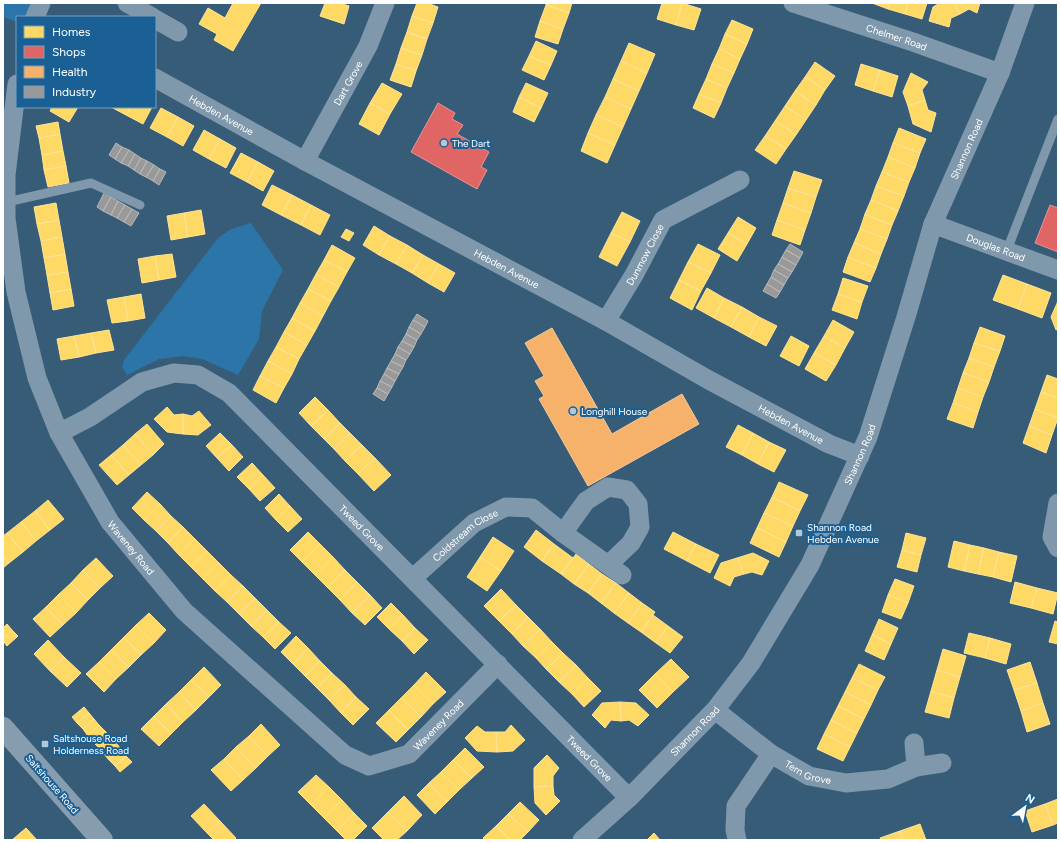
<svg xmlns="http://www.w3.org/2000/svg" width="1061" height="843" viewBox="0 0 1061 843" font-family="Figtree,sans-serif">
  <style>
    .green { fill: #2c75a8 }
    .homes { fill: #ffd966; stroke: #ffe494 }
    .shops { fill: #e06666; stroke: #e99494 }
    .health { fill: #f6b26b; stroke: #f9c997 }
    .industry { fill: #999; stroke: #b8b8b8 }
    .lines { fill: none; stroke-linecap: round; stroke-linejoin: round }
    .service { stroke: #7f98ab; stroke-width: 9 }
    .minor { stroke: #7f98ab; stroke-width: 19 }
    .secondary { stroke: #869daf; stroke-width: 22 }
    .poi-dot { fill: #b9c6d0; stroke: #1a6094; stroke-width: 1.5 }
    .labels { text-anchor: middle; dominant-baseline: central; stroke-width: 4; stroke-linejoin: round; paint-order: stroke }
    .street-label { font-size: 10px; fill: #fff; stroke: #1a6094 }
    .poi-label { font-size: 10px; fill: #fff; stroke: #1a6094; text-anchor: start }
  </style>
  <rect width="100%" height="100%" fill="#365c78"/>
  <path class="green" d="M3,3h27l-5,14h-8v5l-14,-5z
    M251,223l32,47 -21,41 -3,28 -21,36 -36,-16 -18,-3 -25,3 -32,16 -5,-8 2,-7 94,-122 13,-9z"/>
  <path class="homes" d="M233,3h28l-28,48 -19,-11 3,-6 -18,-10 9,-16 17,10z
    M325,3h14l10,3 -5,18 -24,-8z
    M417,3h10l11,4 -5,16 -21,-7z
    M546,3h26l-3,10 -23,-8z
    M662,3h20l-6,22 -19,-6z
    M682,3l19,6 -7,21 -18,-5z
    M872,3h18l-2,6z
    M890,3h18l-3,11 -17,-5z
    M908,3h19l-5,16 -17,-5z
    M940,3h14l6,11 -9,4 -2,9 -20,-6 4,-14z
    M954,3h26l-3,10 -8,-4 -9,5z
    M546,5l23,8 -6,16 -23,-8z
    M412,16l21,7 -6,16 -20,-7z
    M732,20l21,9 -6,15 -22,-10z
    M540,21l23,8 -5,15 -23,-7z
    M407,32l20,7 -5,16 -21,-7z
    M725,34l22,10 -7,15 -21,-10z
    M536,41l21,10 -6,14 -22,-9z
    M629,43l26,11 -8,19 -26,-12z
    M401,48l21,7 -6,16 -20,-7z
    M719,49l21,10 -6,14 -22,-9z
    M529,56l22,9 -7,15 -22,-10z
    M621,61l26,12 -8,18 -26,-12z
    M815,62l20,14 -10,14 -20,-13z
    M396,64l20,7 -5,16 -21,-7z
    M712,64l22,9 -7,15 -21,-9z
    M861,64l19,6 -7,21 -18,-6z
    M880,70l18,6 -6,21 -19,-6z
    M911,73l17,9 -6,8 3,10 -17,6 -5,-14z
    M805,77l20,13 -9,15 -21,-14z
    M613,79l26,12 -8,18 -26,-12z
    M706,79l21,9 -6,15 -22,-9z
    M382,83l20,11 -12,20 -20,-11z
    M526,83l22,10 -7,15 -22,-11z
    M795,91l21,14 -10,15 -21,-14z
    M699,94l22,9 -7,15 -21,-10z
    M519,97l22,11 -7,14 -21,-10z
    M605,97l26,12 -8,18 -27,-12z
    M925,100l3,10 8,3 -5,19 -18,-8 -5,-18z
    M370,103l20,11 -11,21 -20,-11z
    M785,106l21,14 -10,15 -21,-14z
    M52,107h26l-9,15 -19,-11z
    M111,107h20l-5,8z
    M131,107h21l-9,17 -17,-9z
    M161,108l17,9 -11,20 -17,-9z
    M596,115l27,12 -8,18 -27,-12z
    M178,117l16,9 -11,20 -16,-9z
    M775,121l21,14 -10,14 -21,-13z
    M58,122l2,12 -21,4 -3,-12z
    M899,128l27,11 -6,14 -27,-10z
    M204,130l16,9 -11,20 -16,-9z
    M588,133l27,12 -8,18 -26,-12z
    M60,134l3,17 -21,4 -3,-17z
    M765,136l21,13 -10,15 -21,-14z
    M220,139l16,9 -10,20 -17,-9z
    M893,143l27,10 -5,15 -27,-11z
    M63,151l3,15 -22,4 -2,-15z
    M241,153l17,9 -11,20 -17,-9z
    M888,157l27,11 -6,14 -27,-10z
    M258,162l16,9 -11,20 -16,-9z
    M66,166l3,17 -21,4 -4,-17z
    M794,171l28,9 -6,17 -28,-9z
    M882,172l27,10 -5,14 -28,-10z
    M272,185l20,10 -11,20 -19,-10z
    M876,186l28,10 -6,15 -27,-11z
    M788,188l28,9 -5,16 -28,-10z
    M292,195l19,10 -10,20 -20,-10z
    M871,200l27,11 -6,14 -27,-11z
    M56,203l3,17 -22,4 -3,-17z
    M783,203l28,10 -6,17 -28,-10z
    M311,205l19,10 -10,20 -19,-10z
    M201,210l4,24 -17,3 -4,-24z
    M622,212l18,9 -10,21 -19,-9z
    M184,213l4,24 -17,3 -4,-24z
    M865,214l27,11 -5,14 -27,-10z
    M738,217l18,11 -9,16 -19,-11z
    M59,220l3,17 -21,4 -4,-17z
    M777,220l28,10 -5,15 -28,-10z
    M374,226l16,10 -11,19 -16,-10z
    M346,229l8,4 -5,8 -8,-4z
    M860,229l27,10 -6,15 -27,-11z
    M611,233l19,9 -13,24 -18,-9z
    M728,233l19,11 -10,17 -19,-12z
    M390,236l17,9 -11,19 -17,-9z
    M62,237l3,17 -21,4 -3,-17z
    M854,243l27,11 -5,14 -28,-11z
    M698,244l22,11 -9,18 -23,-11z
    M332,245l23,13 -8,14 -23,-12z
    M407,245l16,10 -11,18 -16,-9z
    M65,254l3,18 -21,3 -3,-17z
    M172,254l4,23 -17,3 -4,-24z
    M423,255l16,9 -11,19 -16,-10z
    M155,256l4,24 -17,3 -4,-24z
    M848,257l28,11 -6,14 -27,-10z
    M324,260l23,12 -8,15 -23,-13z
    M688,262l23,11 -10,18 -22,-11z
    M439,264l16,9 -11,19 -16,-9z
    M68,272l3,17 -21,4 -3,-18z
    M316,274l23,13 -8,14 -23,-12z
    M1003,275l24,9 -9,25 -25,-9z
    M843,278l25,8 -6,16 -24,-8z
    M679,280l22,11 -9,19 -22,-12z
    M1027,284l24,9 -9,25 -24,-9z
    M707,288l17,10 -10,20 -18,-10z
    M71,289l3,17 -21,4 -3,-17z
    M308,289l23,12 -8,15 -23,-13z
    M141,294l4,24 -17,3 -4,-24z
    M838,294l24,8 -5,17 -25,-9z
    M124,297l4,24 -16,2 -5,-23z
    M724,298l18,9 -11,20 -17,-9z
    M1058,301v28l-2,1 -5,-13z
    M300,303l23,13 -8,15 -23,-13z
    M742,307l17,10 -10,20 -18,-10z
    M759,317l18,9 -11,20 -17,-9z
    M292,318l23,13 -8,14 -23,-13z
    M833,320l21,12 -9,16 -21,-12z
    M980,327l25,9 -5,15 -26,-8z
    M109,330l5,20 -18,3 -5,-20z
    M284,332l23,13 -8,14 -23,-12z
    M91,333l5,20 -17,4 -5,-21z
    M74,336l5,21 -18,3 -4,-21z
    M791,336l18,10 -10,20 -19,-10z
    M824,336l21,12 -9,17 -22,-12z
    M974,343l26,8 -6,16 -25,-9z
    M276,347l23,12 -7,15 -24,-13z
    M814,353l22,12 -10,16 -21,-12z
    M969,358l25,9 -5,15 -26,-9z
    M268,361l24,13 -8,14 -24,-12z
    M963,373l26,9 -6,15 -25,-9z
    M1047,375l11,4v19l-17,-6z
    M260,376l24,12 -8,15 -23,-13z
    M958,388l25,9 -5,15 -25,-9z
    M1041,392l17,6v20l-23,-9z
    M315,397l13,13 -17,16 -12,-13z
    M953,403l25,9 -5,16 -26,-9z
    M167,407l7,8 9,-1v20l-16,-2 -13,-13z
    M1035,409l23,9 -6,17 -23,-9z
    M328,410l12,13 -16,16 -13,-13z
    M199,411l12,14 -13,10 -15,-1v-20l9,2z
    M340,423l10,10 -16,16 -10,-10z
    M147,424l17,20 -11,11 -18,-21z
    M738,425l15,8 -11,22 -16,-8z
    M1029,426l23,9 -6,18 -23,-10z
    M220,433l12,12 -15,13 -11,-12z
    M350,433l12,12 -17,16 -11,-12z
    M753,433l16,9 -11,22 -16,-9z
    M135,434l18,21 -12,10 -18,-20z
    M769,442l17,8 -12,22 -16,-8z
    M123,445l18,20 -12,10 -18,-20z
    M232,445l11,12 -14,14 -12,-13z
    M362,445l13,13 -17,16 -13,-13z
    M111,455l18,20 -12,10 -18,-20z
    M375,458l16,17 -17,16 -16,-17z
    M252,463l11,12 -14,14 -12,-12z
    M263,475l12,13 -15,13 -11,-12z
    M779,482l29,13 -8,16 -28,-14z
    M147,492l13,12 -16,16 -12,-12z
    M279,494l11,12 -14,14 -11,-12z
    M772,497l28,14 -7,15 -29,-13z
    M48,500l16,19 -14,11 -15,-19z
    M160,504l11,12 -15,15 -12,-11z
    M290,506l12,13 -14,13 -12,-12z
    M35,511l15,19 -14,11 -15,-19z
    M764,513l29,13 -7,16 -29,-14z
    M171,516l12,11 -15,16 -12,-12z
    M21,522l15,19 -13,11 -16,-19z
    M183,527l12,12 -16,16 -11,-12z
    M757,528l29,14 -7,15 -29,-14z
    M536,530l18,14 -12,17 -18,-14z
    M308,532l12,12 -18,18 -12,-12z
    M673,532l23,12 -9,17 -23,-12z
    M7,533l16,19 -14,11 -6,-7v-20z
    M906,533l20,5 -5,17 -19,-5z
    M493,537l21,14 -13,20 -21,-14z
    M195,539l12,12 -16,16 -12,-12z
    M954,541l16,4 -6,26 -16,-4z
    M320,544l13,13 -18,18 -13,-13z
    M554,544l19,14 -12,16 -19,-13z
    M696,544l23,11 -9,18 -23,-12z
    M970,545l14,3 -6,26 -14,-3z
    M984,548l15,4 -6,25 -15,-3z
    M902,550l19,5 -4,17 -20,-5z
    M207,551l12,12 -16,16 -12,-12z
    M999,552l18,4 -6,26 -18,-5z
    M753,553l16,8 -7,14 -10,-3 -8,2 -7,-16z
    M576,554l13,10 -15,20 -13,-10z
    M3,556l6,7 -6,5z
    M333,557l12,13 -18,17 -12,-12z
    M480,557l21,14 -14,20 -20,-14z
    M96,558l17,18 -13,12 -17,-18z
    M737,558l7,16 -10,3 -4,9 -16,-8 7,-15z
    M219,563l12,12 -16,16 -12,-12z
    M589,564l13,10 -14,19 -14,-9z
    M83,570l17,18 -12,12 -17,-17z
    M345,570l12,12 -17,18 -13,-13z
    M602,574l14,9 -15,20 -13,-10z
    M231,575l12,11 -16,16 -12,-11z
    M895,579l19,7 -6,17 -20,-8z
    M357,582l13,13 -18,18 -12,-13z
    M1015,582l22,6 -6,20 -21,-5z
    M71,583l17,17 -12,13 -18,-18z
    M616,583l13,10 -15,20 -13,-10z
    M243,586l12,12 -16,16 -12,-12z
    M1037,588l21,5 -5,21 -22,-6z
    M501,589l15,16 -17,16 -15,-15z
    M629,593l13,10 -14,20 -14,-10z
    M58,595l18,18 -13,12 -17,-18z
    M370,595l12,13 -17,17 -13,-12z
    M888,595l20,8 -7,16 -19,-7z
    M255,598l12,12 -16,16 -12,-12z
    M391,603l12,12 -14,14 -12,-12z
    M642,603l13,9 -14,20 -13,-9z
    M516,605l12,12 -16,17 -13,-13z
    M46,607l17,18 -13,12 -17,-18z
    M267,610l12,12 -16,15 -12,-11z
    M149,613l17,17 -12,13 -18,-18z
    M403,615l12,13 -13,13 -13,-12z
    M653,615l15,11 -12,17 -15,-11z
    M528,617l12,12 -17,17 -11,-12z
    M879,619l19,9 -7,16 -19,-9z
    M1055,621l3,1v22l-9,-2z
    M279,622l12,11 -16,16 -12,-12z
    M7,624l5,6 -9,9v-11z
    M136,625l18,18 -13,12 -17,-18z
    M668,626l15,11 -13,16 -14,-10z
    M415,628l13,12 -14,14 -12,-13z
    M540,629l12,13 -16,16 -13,-12z
    M12,630l6,6 -11,10 -4,-5v-2z
    M969,633l21,5 -5,20 -21,-5z
    M872,635l19,9 -7,16 -19,-9z
    M296,636l12,12 -15,16 -12,-12z
    M124,637l17,18 -12,12 -18,-17z
    M990,638l21,6 -5,20 -21,-6z
    M48,640l16,17 -14,14 -16,-17z
    M552,642l11,11 -17,16 -10,-11z
    M308,648l12,13 -15,15 -12,-12z
    M943,649l23,7 -6,21 -23,-7z
    M111,650l18,17 -13,12 -17,-17z
    M563,653l13,12 -17,17 -13,-13z
    M64,657l17,16 -14,14 -17,-16z
    M671,659l18,18 -16,15 -18,-18z
    M320,661l12,12 -15,15 -12,-12z
    M99,662l17,17 -12,13 -18,-18z
    M1030,662l7,21 -23,7 -7,-20z
    M859,664l26,13 -7,13 -26,-12z
    M576,665l12,13 -16,16 -13,-12z
    M204,667l17,18 -12,12 -18,-17z
    M937,670l23,7 -6,21 -23,-7z
    M426,672l20,20 -13,12 -19,-19z
    M332,673l13,12 -16,15 -12,-12z
    M655,674l18,18 -16,16 -18,-18z
    M588,678l13,13 -17,16 -12,-13z
    M852,678l26,12 -7,15 -26,-13z
    M191,680l18,17 -13,13 -17,-18z
    M1037,683l6,20 -22,8 -7,-21z
    M345,685l11,12 -15,16 -12,-13z
    M414,685l19,19 -12,13 -20,-19z
    M931,691l23,7 -5,20 -24,-6z
    M179,692l17,18 -13,12 -17,-18z
    M845,692l26,13 -7,14 -26,-13z
    M356,697l13,12 -16,16 -12,-12z
    M401,698l20,19 -13,13 -19,-20z
    M620,702l16,1 13,12 -11,11 -9,-6 -8,1z
    M620,702l1,19 -10,-1 -6,8 -13,-13 10,-12z
    M1043,703l7,21 -23,8 -6,-21z
    M166,704l17,18 -12,12 -17,-18z
    M838,706l26,13 -7,14 -26,-13z
    M84,707l5,6 -12,10 -5,-6z
    M389,710l19,20 -12,12 -20,-19z
    M89,713l5,6 -11,10 -6,-6z
    M154,716l17,18 -12,12 -18,-17z
    M94,719l5,6 -11,11 -5,-7z
    M831,720l26,13 -7,14 -26,-13z
    M261,724l19,21 -12,11 -19,-20z
    M99,725l6,6 -12,11 -5,-6z
    M511,725l14,15 -12,11 -16,1 -1,-20h9z
    M477,726l8,6h11l1,20 -20,-1 -12,-13z
    M105,731l5,6 -11,11 -6,-6z
    M824,734l26,13 -7,14 -26,-12z
    M249,736l19,20 -12,12 -20,-21z
    M110,737l6,6 -12,11 -5,-6z
    M116,743l5,6 -12,11 -5,-6z
    M236,747l20,21 -13,12 -19,-21z
    M465,748l19,19 -12,11 -19,-18z
    M121,749l5,7 -11,10 -6,-6z
    M547,755l12,13 -6,8v10l-19,1v-19z
    M126,756l6,6 -12,10 -5,-6z
    M224,759l19,21 -12,11 -20,-21z
    M453,760l19,18 -13,12 -18,-18z
    M441,772l18,18 -12,12 -18,-19z
    M316,775l13,12 -18,18 -13,-13z
    M429,783l18,19 -12,12 -18,-19z
    M553,786l1,9 6,6 -14,14 -11,-12 -1,-16z
    M329,787l13,13 -18,18 -13,-13z
    M404,796l18,19 -15,16 -19,-19z
    M1058,799v24l-5,2 -8,-21z
    M342,800l12,13 -17,18 -13,-13z
    M520,802l19,18 -11,12 -20,-18z
    M204,804l16,17 -13,12 -16,-17z
    M1045,804l8,21 -21,7 -7,-21z
    M388,812l19,19 -10,9h-13l-12,-12z
    M354,813l13,13 -14,14h-7l-9,-9z
    M508,814l20,18 -8,8h-9l-15,-14z
    M220,821l16,17 -3,2h-19l-7,-7z
    M920,824l6,16h-23l-3,-9z
    M496,826l15,14h-26l-2,-2z
    M26,828l11,12h-25z
    M900,831l3,9h-22l-1,-2z
    M654,833l6,7h-13z"/>
  <path class="shops" d="M438,103l17,10 -3,6 11,6 -6,9 32,18 -8,15 6,3 -10,19 -66,-37z
    M1050,205l8,3v44l-23,-9z"/>
  <path class="health" d="M552,328l60,106 70,-40 17,30 -111,62 -49,-87 5,-3 -9,-15 9,-5 -19,-33z"/>
  <path class="industry" d="M116,143l6,4 -7,12 -6,-4z
    M122,147l7,3 -8,13 -6,-4z
    M129,150l6,4 -7,12 -7,-3z
    M135,154l6,4 -7,12 -6,-4z
    M141,158l6,3 -7,13 -6,-4z
    M147,161l7,4 -8,12 -6,-3z
    M154,165l6,4 -7,12 -7,-4z
    M160,169l6,3 -7,13 -6,-4z
    M104,193l7,4 -8,14 -6,-4z
    M111,197l7,4 -7,14 -8,-4z
    M118,201l7,4 -8,13 -6,-3z
    M125,205l7,4 -8,13 -7,-4z
    M132,209l7,4 -8,13 -7,-4z
    M790,244l13,8 -3,6 -14,-8z
    M786,250l14,8 -4,7 -14,-8z
    M782,257l14,8 -4,7 -14,-8z
    M778,264l14,8 -4,6 -14,-8z
    M774,270l14,8 -4,7 -13,-8z
    M771,277l13,8 -4,7 -13,-8z
    M767,284l13,8 -4,6 -13,-7z
    M417,314l11,7 -3,6 -12,-7z
    M413,320l12,7 -4,7 -12,-7z
    M409,327l12,7 -4,6 -11,-6z
    M406,334l11,6 -3,7 -12,-6z
    M402,341l12,6 -4,7 -12,-7z
    M398,347l12,7 -4,6 -11,-6z
    M395,354l11,6 -3,7 -12,-6z
    M391,361l12,6 -4,7 -12,-6z
    M387,368l12,6 -4,7 -11,-7z
    M384,374l11,7 -3,6 -12,-6z
    M380,381l12,6 -4,7 -11,-6z
    M377,388l11,6 -4,7 -11,-7z"/>
  <g class="lines">
    <path class="service" d="M7,202l84,-19 49,22
      M1007,250l51,-131"/>
    <g class="minor">
      <path d="M127,3l25,14"/>
      <path id="s1" d="M793,3l120,39 87,31"/>
      <path d="M35,17l6,-14"/>
      <path d="M155,19l23,13"/>
      <path id="s2" d="M155,78l150,83 301,160 101,58 122,65 31,12"/>
      <path id="s3" d="M17,84l-11,91v43l10,74 21,86 22,55 51,89 74,89 161,144 24,11 40,-12 89,-90"/>
      <path id="s4" d="M305,161l63,-115 17,-43"/>
      <path id="s5" d="M933,224l125,46"/>
      <path id="s6" d="M606,321l28,-46 29,-55 77,-40"/>
      <path id="s7" d="M59,433l31,-16 52,-35 32,-9 24,2 31,18 400,405"/>
      <path d="M1058,503l-6,34 6,11"/>
      <path d="M563,533l23,-32 22,-14 19,3 11,14 2,23 -9,16 -23,22"/>
      <path id="s8" d="M413,578l61,-55 32,-16 26,1 31,25 59,42"/>
      <path id="s9" d="M715,710l56,44 38,22 37,7 42,-4 28,-12 26,-4"/>
      <path d="M914,743l2,24"/>
      <path id="s10" d="M582,840l47,-42 86,-88 36,-47 59,-98 58,-128 38,-120 27,-93 67,-151 25,-70"/>
      <path d="M737,840l-2,-10 1,-24 35,-52"/>
    </g>
    <path class="secondary" d="M3,728l99,112"/>
  </g>
  <g class="poi-dot">
    <circle cx="444" cy="143" r="4"/>
    <circle cx="573" cy="411" r="4"/>
    <rect x="795" y="529" width="8" height="8" rx="2"/>
    <rect x="41" y="740" width="8" height="8" rx="2"/>
  </g>
  <g class="labels">
    <g class="street-label">
      <text stroke="none"><textPath href="#s1" startOffset="109">Chelmer Road</textPath></text>
      <text stroke="none"><textPath href="#s4" startOffset="89">Dart Grove</textPath></text>
      <text stroke="none"><textPath href="#s2" startOffset="76">Hebden Avenue</textPath></text>
      <text stroke="none"><textPath href="#s10" startOffset="805">Shannon Road</textPath></text>
      <text stroke="none"><textPath href="#s5" startOffset="67">Douglas Road</textPath></text>
      <text stroke="none"><textPath href="#s6" startOffset="77">Dunmow Close</textPath></text>
      <text stroke="none"><textPath href="#s2" startOffset="400">Hebden Avenue</textPath></text>
      <text stroke="none"><textPath href="#s2" startOffset="724">Hebden Avenue</textPath></text>
      <text stroke="none"><textPath href="#s10" startOffset="481">Shannon Road</textPath></text>
      <text stroke="none"><textPath href="#s7" startOffset="380">Tweed Grove</textPath></text>
      <text stroke="none"><textPath href="#s8" startOffset="68">Coldstream Close</textPath></text>
      <text stroke="none"><textPath href="#s3" startOffset="493">Waveney Road</textPath></text>
      <text stroke="none"><textPath href="#s3" startOffset="901">Waveney Road</textPath></text>
      <text stroke="none"><textPath href="#s10" startOffset="157">Shannon Road</textPath></text>
      <text stroke="none"><textPath href="#s7" startOffset="704">Tweed Grove</textPath></text>
      <text stroke="none"><textPath href="#s9" startOffset="113">Tern Grove</textPath></text>
      <text transform="translate(52 784) rotate(49)">Saltshouse Road</text>
    </g>
    <g class="poi-label">
      <text x="452" y="143">The Dart</text>
      <text x="581" y="411">Longhill House</text>
      <text x="807" y="527">Shannon Road<tspan x="807" dy="12">Hebden Avenue</tspan></text>
      <text x="53" y="738">Saltshouse Road<tspan x="53" dy="12">Holderness Road</tspan></text>
    </g>
  </g>
  <rect width="1061" height="843" fill="none" stroke="#ffffff" stroke-width="8"/>
  <rect x="16" y="16" width="140" height="92" fill="#1a6094" stroke="#76a0bf"/>
  <rect x="24" y="26" width="20" height="12" fill="#ffd966" stroke="#76a0bf"/>
  <text x="52" y="36" font-size="12" fill="#ffffff">Homes</text>
  <rect x="24" y="46" width="20" height="12" fill="#e06666" stroke="#76a0bf"/>
  <text x="52" y="56" font-size="12" fill="#ffffff">Shops</text>
  <rect x="24" y="66" width="20" height="12" fill="#f6b26b" stroke="#76a0bf"/>
  <text x="52" y="76" font-size="12" fill="#ffffff">Health</text>
  <rect x="24" y="86" width="20" height="12" fill="#999999" stroke="#76a0bf"/>
  <text x="52" y="96" font-size="12" fill="#ffffff">Industry</text>
  <g transform="translate(1025 807) rotate(32)" stroke="#1a6094" stroke-width="3" paint-order="stroke">
  <path d="M0-3L7 15L0 10L-7 15Z" fill="#ffffff"/>
  <text y="-6" font-size="11" font-weight="bold" text-anchor="middle" fill="#ffffff">N</text>
  </g>
</svg>
